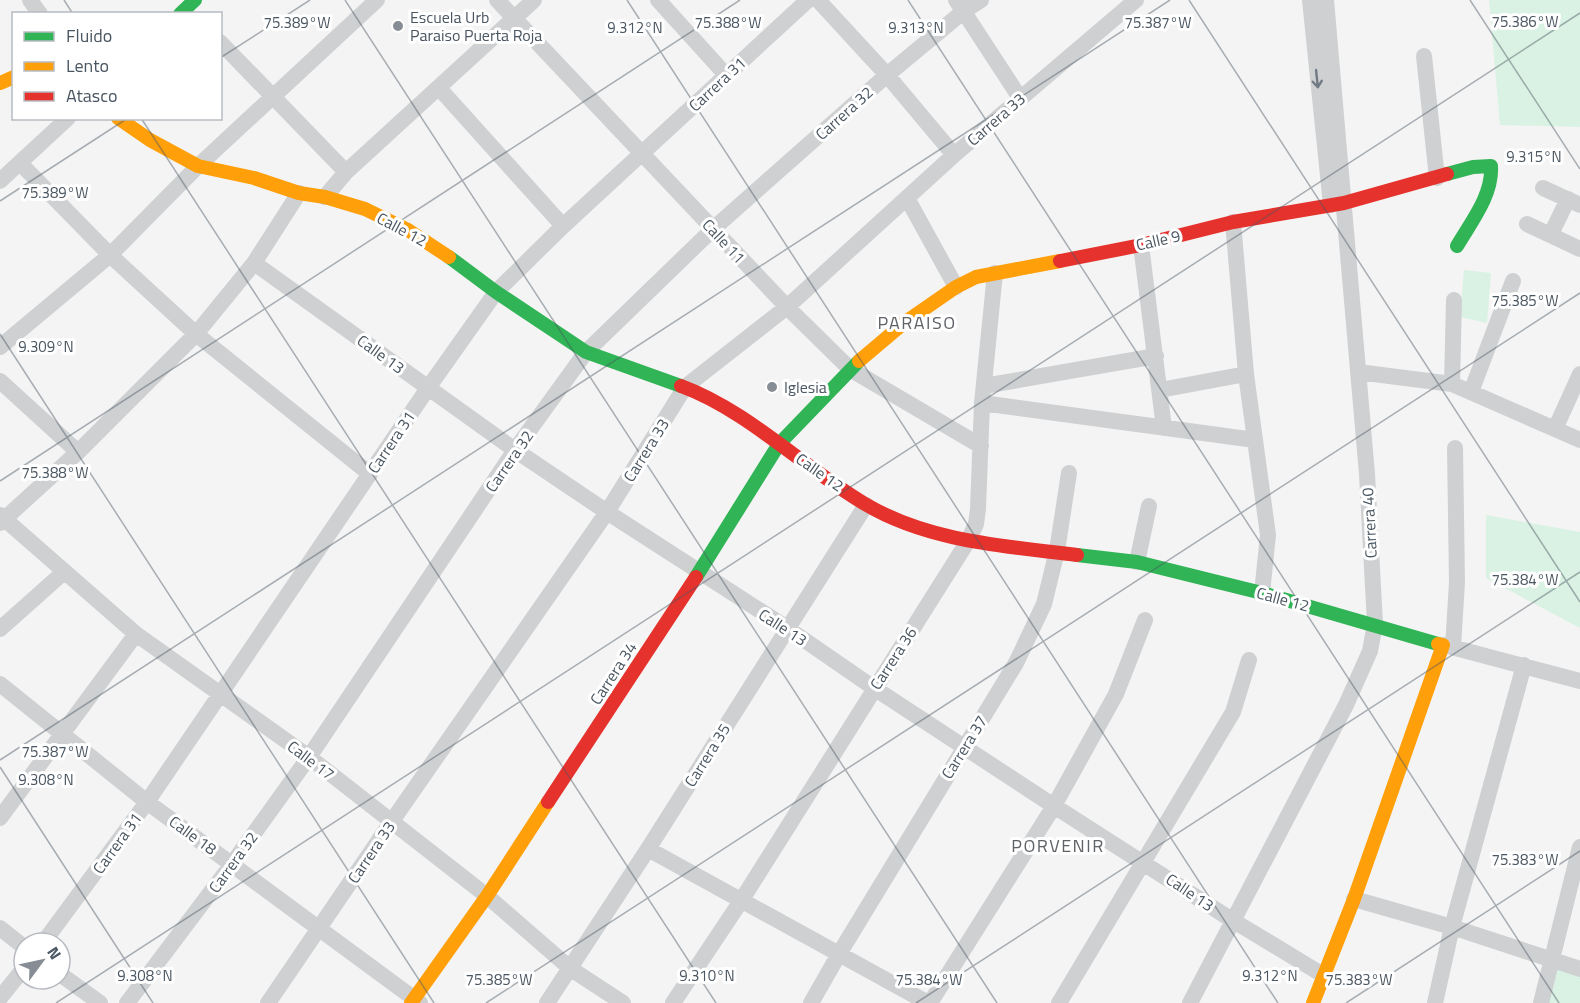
<svg xmlns="http://www.w3.org/2000/svg" width="1580" height="1003" viewBox="0 0 1580 1003" font-family="'Titillium Web',sans-serif">
  <style>
    .green { fill: #d9f2e3 }
    .lines { fill: none; stroke-linecap: round; stroke-linejoin: round }
    .street { stroke: #ced0d2; stroke-width: 16 }
    .fast { stroke: #30b455; stroke-width: 14 }
    .slow { stroke: #ff9f0a; stroke-width: 14 }
    .jam { stroke: #e5322d; stroke-width: 14 }
    .oneway { stroke: #727b83 }
    .ticks { fill: none; stroke: #4a5661; stroke-width: 1.5; stroke-opacity: 0.45 }
    .poi-dot { fill: #868d94; stroke: #fff; stroke-width: 2 }
    .labels { text-anchor: middle; dominant-baseline: central; stroke-width: 6; stroke-linejoin: round; paint-order: stroke }
    .poi-label { font-size: 16px; fill: #4a5661; stroke: #fff; text-anchor: start }
    .street-label { font-size: 16px; fill: #4a5661; stroke: #fff }
    .neighbourhood-label { font-size: 18px; letter-spacing: 1.5px; fill: #5f6368; stroke: #fff }
    .ticks-label { font-size: 15px; text-anchor: middle; fill: #4a5661; stroke: #fff; stroke-width: 6; stroke-linejoin: round; paint-order: stroke }
  </style>
  <rect width="100%" height="100%" fill="#f4f4f4"/>
  <path class="green" d="M1489,0h91v127l-80,-2z
    M1464,270l27,3 -4,50 -27,-6z
    M1486,515l94,17v96l-94,-50z
    M1552,960l28,9v34h-39z"/>
  <g class="lines">
    <path class="street" d="M30,0l10,14
      M497,0l290,307 63,62 131,77
      M658,0l68,75
      M818,0l69,75 67,80
      M956,0l64,98
      M1310,0l21,205
      M220,42l126,130
      M1424,56l13,122
      M439,88l124,138
      M20,163l90,92 86,79 174,140
      M0,181l68,-63
      M1543,188l37,17
      M325,197l21,-25 188,-172
      M907,198l49,89
      M1233,222l13,152 22,161 -6,58
      M1527,224l53,25
      M1551,234l17,-35
      M1141,245l23,183
      M254,263l261,187 92,62 180,116 87,60 180,118 178,114 91,55
      M0,347l110,-92 88,-89 179,-166
      M1358,372l94,12 128,56
      M0,381l78,71
      M1452,384l2,-84
      M984,386l172,-30
      M1160,390l86,-16
      M1471,392l42,-111
      M982,403l273,37
      M1555,429l25,-55
      M0,515l136,119 173,123 178,139 84,73 52,34
      M0,523l78,-71 118,-118 58,-71 45,-70
      M1137,562l12,-56
      M0,629l64,-57
      M1444,645l136,36
      M1453,647l4,-65 -2,-134
      M0,684l147,118 273,201
      M0,818l136,-184
      M648,849l280,154
      M1354,899l98,28 128,42
      M0,928l24,19
      M43,943l104,-141 281,-414 68,-96 67,-66 245,-226
      M60,974l40,29
      M0,998l24,-30
      M127,1003l105,-139 77,-107 206,-307 71,-98 127,-123 174,-154 77,-64 17,-11
      M268,1003l124,-182 215,-309 78,-125 102,-80 167,-152 182,-155
      M547,1003l101,-154 218,-344
      M673,1003l68,-102 227,-360 8,-17 2,-15 4,-106 13,-130
      M811,1003l28,-49 177,-291 28,-59 13,-53 12,-78
      M930,1003l124,-197 62,-112 29,-74
      M1059,1003l174,-291 16,-52
      M1190,1003l156,-298 24,-54 5,-27 -8,-150 -41,-474
      M1435,1003l17,-76 72,-262
      M1541,1003l39,-156"/>
    <path class="fast" d="M180,14l15,-14
      M1447,174l26,-7 18,-1c2,29 -20,56 -34,80
      M449,257l47,35 90,60 95,34
      M1077,555l60,7 125,31 176,51
      M696,577l83,-133 80,-83"/>
    <path class="slow" d="M0,83l14,-6
      M118,118l32,22 48,26 56,12 45,15 26,4 40,12 43,21 41,27
      M859,361l45,-38 52,-36 20,-10 84,-16
      M411,1003l76,-107 61,-94
      M1313,1003l41,-104 89,-254 -5,-1"/>
    <path class="jam" d="M1060,261l81,-16 92,-23 111,-19 103,-29
      M681,386c66,24 124,83 184,118 64,38 141,42 212,51
      M548,802l148,-225"/>
  </g>
  <defs><path id="oneway-shaft" d="M-6 0H5M1.5-3L5.5 0L1.5 3" fill="none" stroke-width="1.6" stroke-linecap="round" stroke-linejoin="round" transform="scale(1.5)"/></defs>
  <use class="oneway" href="#oneway-shaft" transform="translate(1317 79) rotate(84)"/>
  <path class="ticks" d="M64,0l9,14M345,0l652,1003M627,0l651,1003M908,0l651,1003M1189,0l391,602M1470,0l110,169M220,58l90,-58M141,118l575,885M0,201l128,-83M0,334l434,669M0,481l740,-481M0,760l1170,-760M0,767l153,236M56,1003l1524,-990M486,1003l1094,-710M916,1003l664,-431M1346,1003l234,-152"/>
  <g class="poi-dot">
    <circle cx="398" cy="26" r="6"/>
    <circle cx="772" cy="387" r="6"/>
  </g>
  <g class="labels">
    <g class="poi-label">
      <text x="410" y="17">Escuela Urb<tspan x="410" dy="18">Paraiso Puerta Roja</tspan></text>
      <text x="784" y="387">Iglesia</text>
    </g>
    <g class="street-label">
      <text transform="translate(717 84) rotate(-43)">Carrera 31</text>
      <text transform="translate(844 113) rotate(-42)">Carrera 32</text>
      <text transform="translate(996 119) rotate(-41)">Carrera 33</text>
      <text transform="translate(402 229) rotate(28)">Calle 12</text>
      <text transform="translate(1158 240) rotate(-13)">Calle 9</text>
      <text transform="translate(724 241) rotate(47)">Calle 11</text>
      <text transform="translate(381 354) rotate(36)">Calle 13</text>
      <text transform="translate(391 442) rotate(-56)">Carrera 31</text>
      <text transform="translate(646 450) rotate(-58)">Carrera 33</text>
      <text transform="translate(509 461) rotate(-55)">Carrera 32</text>
      <text transform="translate(820 472) rotate(35)">Calle 12</text>
      <text transform="translate(1369 523) rotate(-93)">Carrera 40</text>
      <text transform="translate(1283 599) rotate(15)">Calle 12</text>
      <text transform="translate(783 627) rotate(33)">Calle 13</text>
      <text transform="translate(893 658) rotate(-57)">Carrera 36</text>
      <text transform="translate(613 673) rotate(-57)">Carrera 34</text>
      <text transform="translate(964 747) rotate(-58)">Carrera 37</text>
      <text transform="translate(707 755) rotate(-58)">Carrera 35</text>
      <text transform="translate(311 760) rotate(37)">Calle 17</text>
      <text transform="translate(193 835) rotate(36)">Calle 18</text>
      <text transform="translate(117 843) rotate(-54)">Carrera 31</text>
      <text transform="translate(371 852) rotate(-56)">Carrera 33</text>
      <text transform="translate(233 862) rotate(-54)">Carrera 32</text>
      <text transform="translate(1190 892) rotate(34)">Calle 13</text>
    </g>
    <g class="neighbourhood-label">
      <text x="917" y="322">PARAISO</text>
      <text x="1058" y="845">PORVENIR</text>
    </g>
  </g>
  <g class="ticks-label">
    <text x="1525" y="27">75.386°W</text>
    <text x="297" y="28">75.389°W</text>
    <text x="728" y="28">75.388°W</text>
    <text x="1158" y="28">75.387°W</text>
    <text x="635" y="33">9.312°N</text>
    <text x="916" y="33">9.313°N</text>
    <text x="1534" y="162">9.315°N</text>
    <text x="55" y="198">75.389°W</text>
    <text x="1525" y="306">75.385°W</text>
    <text x="46" y="352">9.309°N</text>
    <text x="55" y="478">75.388°W</text>
    <text x="1525" y="585">75.384°W</text>
    <text x="55" y="757">75.387°W</text>
    <text x="46" y="785">9.308°N</text>
    <text x="1525" y="865">75.383°W</text>
    <text x="145" y="981">9.308°N</text>
    <text x="707" y="981">9.310°N</text>
    <text x="1270" y="981">9.312°N</text>
    <text x="499" y="985">75.385°W</text>
    <text x="929" y="985">75.384°W</text>
    <text x="1359" y="985">75.383°W</text>
  </g>
  <rect x="12" y="12" width="210" height="108" fill="#ffffff" stroke="#b7bbc0" stroke-width="1.5"/>
  <rect x="24" y="32" width="30" height="9" fill="#30b455" stroke="#b7bbc0" stroke-width="1.5"/>
  <text x="66" y="42" font-size="18" fill="#4a5661">Fluido</text>
  <rect x="24" y="62" width="30" height="9" fill="#ff9f0a" stroke="#b7bbc0" stroke-width="1.5"/>
  <text x="66" y="72" font-size="18" fill="#4a5661">Lento</text>
  <rect x="24" y="92" width="30" height="9" fill="#e5322d" stroke="#b7bbc0" stroke-width="1.5"/>
  <text x="66" y="102" font-size="18" fill="#4a5661">Atasco</text>
  <g transform="translate(42 961) rotate(57)"><circle r="28" fill="#ffffff" stroke="#b7bbc0" stroke-width="1.5"/>
  <path d="M0-4.5L10 22L0 15L-10 22Z" fill="#868d94"/>
  <text y="-9" font-size="16" font-weight="bold" text-anchor="middle" fill="#4a5661">N</text>
  </g>
</svg>
